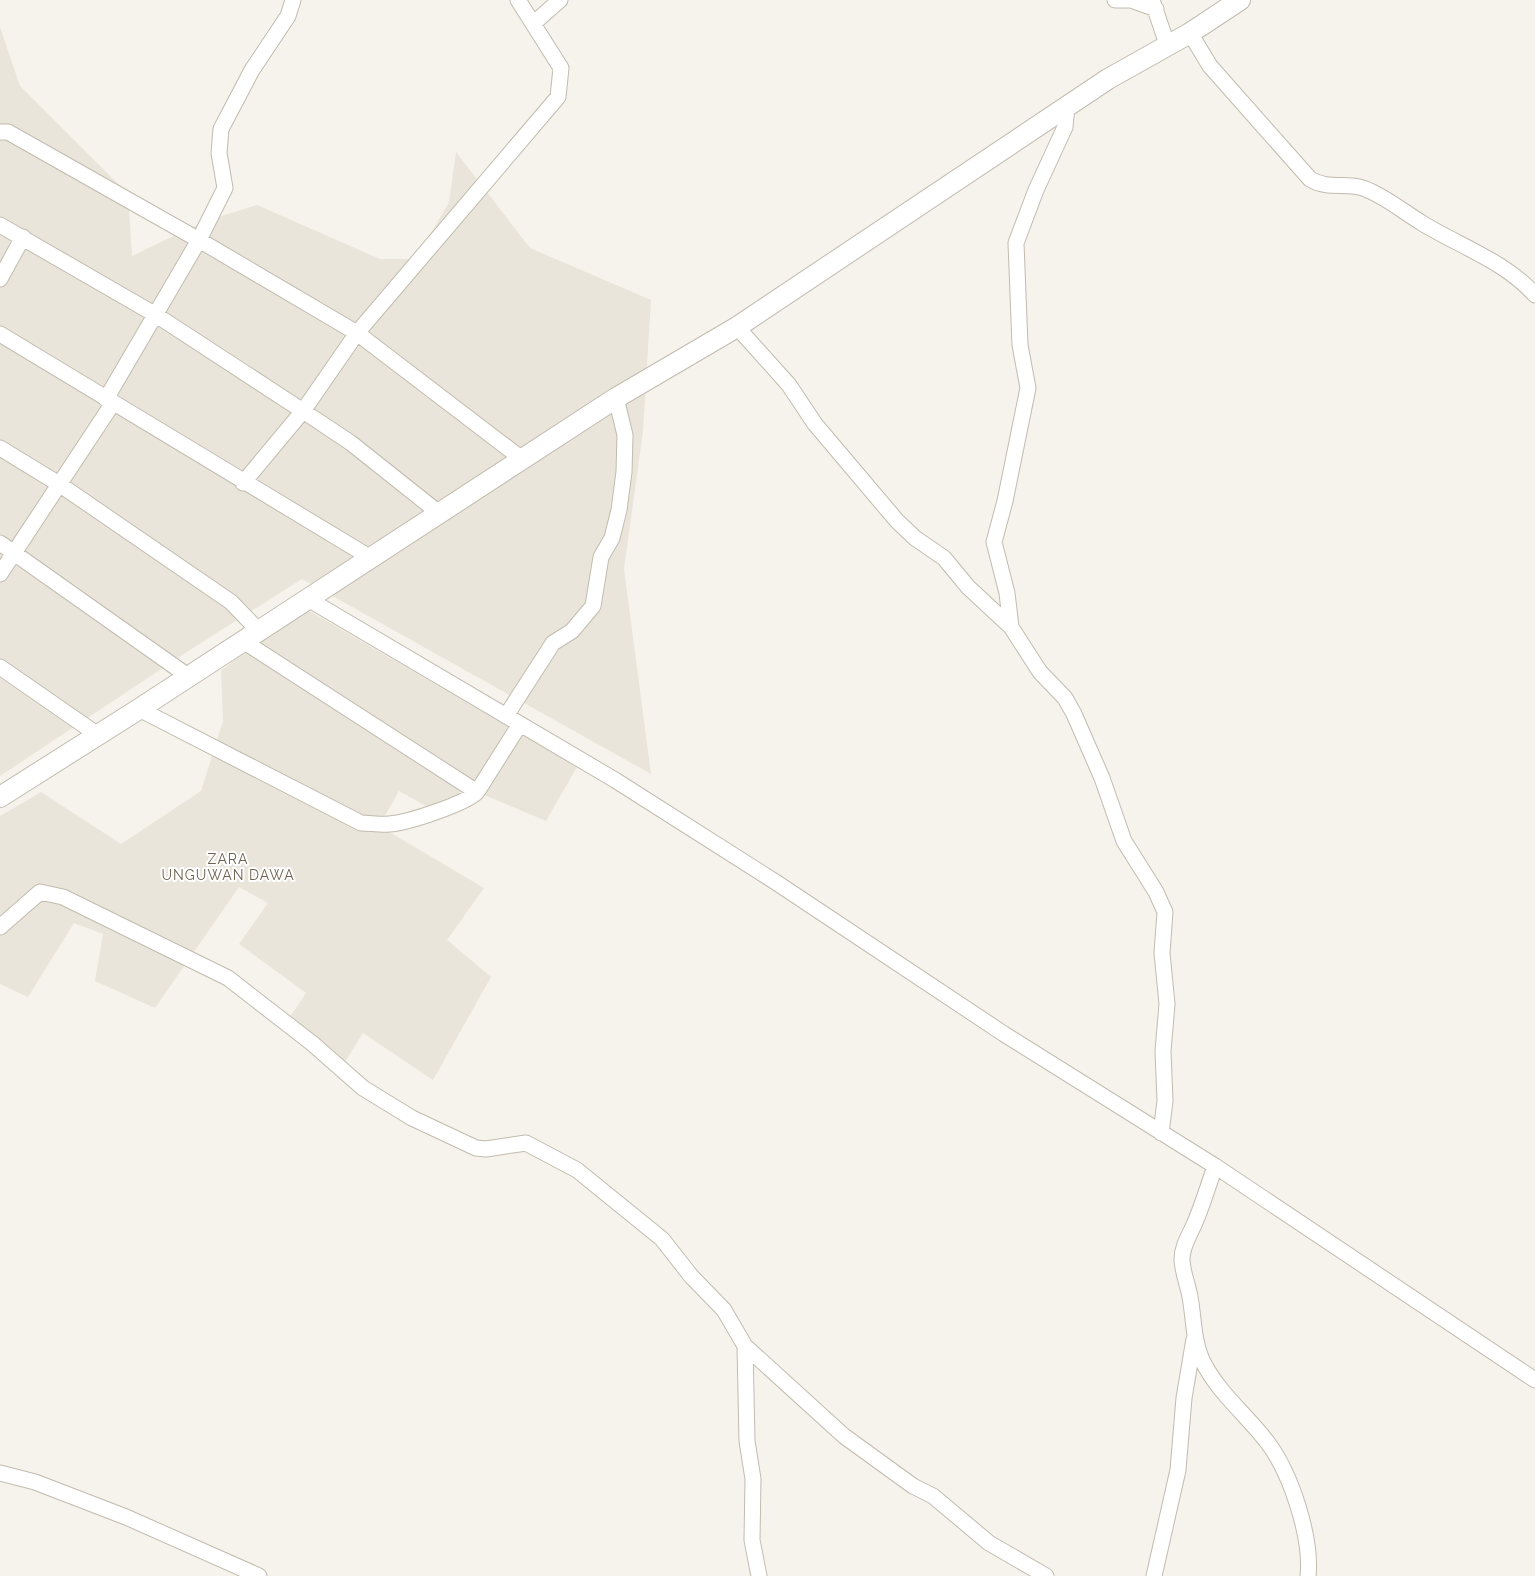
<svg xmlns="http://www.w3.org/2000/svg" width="1535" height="1576" viewBox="0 0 1535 1576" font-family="Raleway,sans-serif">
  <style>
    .residential { fill: #eae5da }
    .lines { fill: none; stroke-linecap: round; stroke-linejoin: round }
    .minor-casing { stroke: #c2bbae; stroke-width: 17 }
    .tertiary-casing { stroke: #c2bbae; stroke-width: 22 }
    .minor { stroke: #fff; stroke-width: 15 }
    .tertiary { stroke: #fff; stroke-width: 20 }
    .labels { text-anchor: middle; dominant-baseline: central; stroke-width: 4; stroke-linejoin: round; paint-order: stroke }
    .neighbourhood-label { font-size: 14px; letter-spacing: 1px; fill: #6e6250; stroke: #fff }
  </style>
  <rect width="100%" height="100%" fill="#f6f3ec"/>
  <path class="residential" d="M0,27l20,59 108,108 4,62 71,-34 54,-17 123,54h36l33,-57 7,-50 74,96 121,52 -8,131 -19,138 27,205 -349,-195 -109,69 -193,128z
    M301,606l276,161 -31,54 -83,-35 -17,31 -47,-26 -20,35 105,62 -37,52 44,37 -58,103 -70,-47 -18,29 -59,-39 20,-30 -67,-49 29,-41 -29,-16 -84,121 -60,-27 8,-47 -29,-11 -46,74 -28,-13v-168l41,-24 80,52 80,-53 22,-70 -2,-50z"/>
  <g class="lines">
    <defs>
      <path id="minor" d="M1115,0h16l25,9
        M1152,0l15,44
        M534,23l26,-23
        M1190,33l20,33 100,113c18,11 36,3 53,9 22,8 39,23 59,35 37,23 83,38 113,72
        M0,132h8l191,108 158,93 165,126
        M0,225l156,90 147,96 48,32 88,70
        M0,279l23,-42
        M737,327l52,58 26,39 82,97 18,17 29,20 24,29 43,40 29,45 25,26 9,16 28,64 22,63 32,51 9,20 -3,41 5,51 -4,47 2,50 -4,32
        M0,334l371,224
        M106,399l93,-159 26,-52 -6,-35 2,-24 31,-59 36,-54 5,-16
        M0,448l59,36 172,118 28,29
        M243,483l60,-72 54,-78 201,-236 3,-29 -43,-68
        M0,543l188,133
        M0,574l113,-171
        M308,599l307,181 162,103 227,151 211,132 320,214
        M1011,627l-4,-34 -13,-51 11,-41 23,-113 -8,-43 -4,-102 20,-53 29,-63 2,-20
        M243,641l234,151
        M0,667l98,68
        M139,709l222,114c9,0 19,2 28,1 18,-1 76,-20 88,-32l43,-68
        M506,716l47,-73 19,-12 21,-25 8,-49 11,-19 7,-28 5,-38 1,-37 -9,-37
        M0,927l40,-35 23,5 165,81 85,66 50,44 49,30 64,30 10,1 40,-6 51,27 85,69 29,37 33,34 21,36 99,90 69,50 20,10 56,47 57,33
        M1215,1166c-6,18 -12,37 -19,54 -5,13 -14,25 -14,39 0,12 6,26 8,38 4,21 3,43 12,63 16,33 45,55 66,83 23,31 44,94 40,133
        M745,1346l2,95 6,38 -1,61 7,36
        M0,1473l35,9 91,35 133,59
        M1154,1576l24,-106 6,-72 10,-59"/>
      <path id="tertiary" d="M0,797l139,-88 477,-311 121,-71 371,-248 82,-46 50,-33"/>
    </defs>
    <use href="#minor" class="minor-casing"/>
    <use href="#tertiary" class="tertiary-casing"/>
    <use href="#minor" class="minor"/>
    <use href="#tertiary" class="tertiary"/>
  </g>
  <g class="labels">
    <g class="neighbourhood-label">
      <text x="228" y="859">ZARA<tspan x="228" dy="16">UNGUWAN DAWA</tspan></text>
    </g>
  </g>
</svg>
